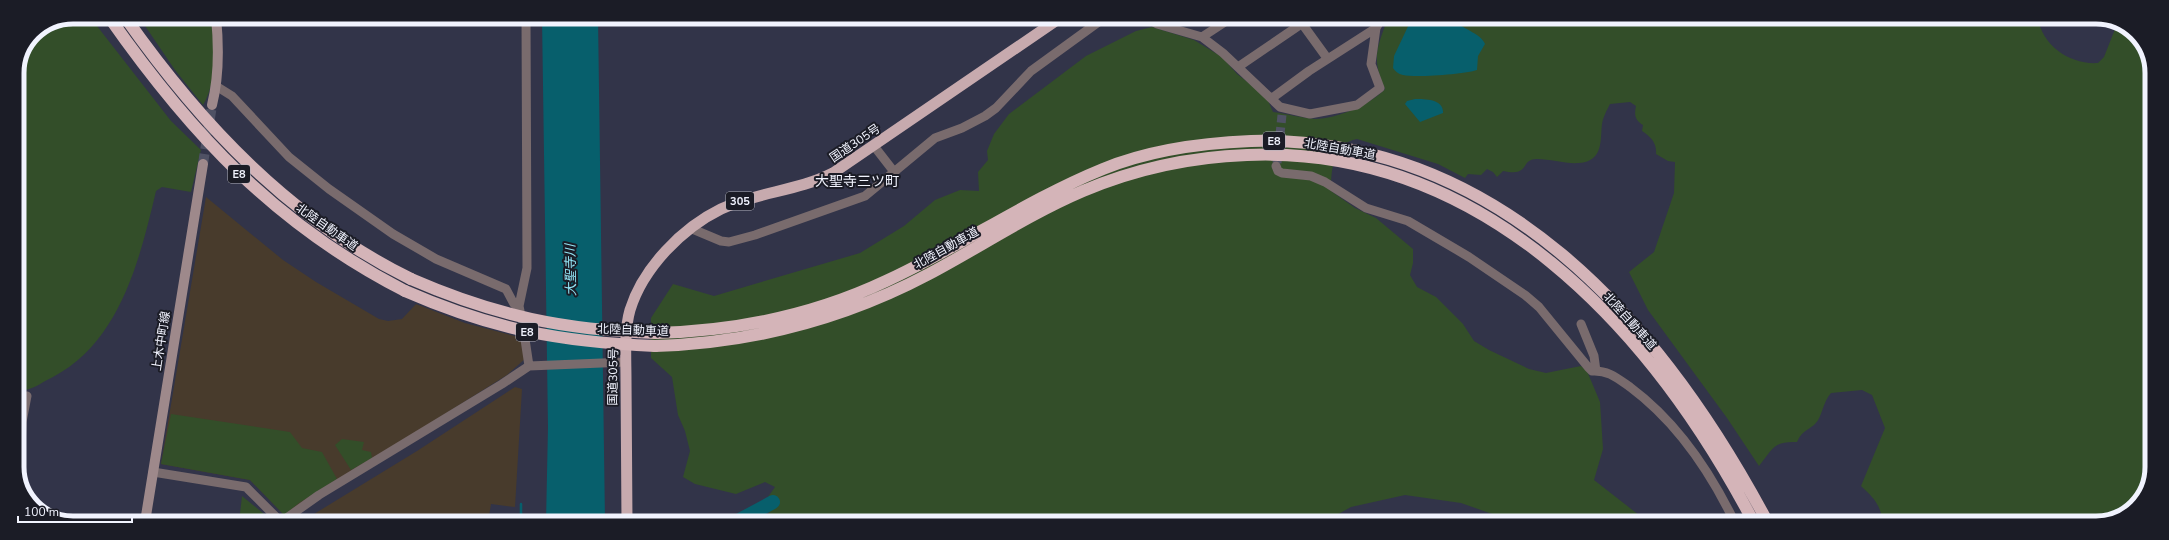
<svg xmlns="http://www.w3.org/2000/svg" width="2169" height="540" viewBox="0 0 2169 540" font-family="'Nunito Sans','Noto Sans JP',sans-serif">
  <style>
    .industrial { fill: #483b2c }
    .green { fill: #334e29 }
    .water { fill: #075f6c }
    .lines { fill: none; stroke-linecap: round; stroke-linejoin: round }
    .stream { stroke: #075f6c; stroke-width: 2.5 }
    .river { stroke: #075f6c; stroke-width: 14 }
    .minor-tunnel { stroke: #4f5164; stroke-width: 9; stroke-dasharray: 9 4.5; stroke-linecap: butt }
    .secondary-tunnel { stroke: #4f5164; stroke-width: 10; stroke-dasharray: 10 5; stroke-linecap: butt }
    .minor { stroke: #796b6d; stroke-width: 9 }
    .secondary { stroke: #9e898b; stroke-width: 10 }
    .trunk { stroke: #c7aaae; stroke-width: 11 }
    .motorway { stroke: #d4b4b8; stroke-width: 12 }
    .motorway-bridge { stroke: #d4b4b8; stroke-width: 12 }
    .labels { text-anchor: middle; dominant-baseline: central; stroke-width: 4; stroke-linejoin: round; paint-order: stroke }
    .shield { fill: #1b1c26; stroke: #b1b2bd; stroke-width: 1 }
    .shield-label { font-size: 11px; font-weight: bold; fill: #f1f3fe }
    .street-label { font-size: 12px; fill: #f1f3fe; stroke: #1b1c26 }
    .water-label { font-size: 13px; font-style: italic; fill: #94e8f8; stroke: #1b1c26 }
    .quarter-label { font-size: 14px; fill: #f1f3fe; stroke: #1b1c26 }
    .rim { fill: none; stroke: #f1f3fe; stroke-width: 5 }
  </style>
  <rect width="100%" height="100%" fill="#323449"/>
  <path class="industrial" d="M206,197l77,63 33,22 63,37 9,2 14,-2 14,-15 49,19 57,15 4,20 -19,17 -223,140 -34,-35 -89,-16z
    M515,387l7,2 -7,118 -24,-3 -3,18h-187l116,-71z"/>
  <path class="green" d="M73,17h17l81,104 30,29 -10,42 -29,-5 -6,4c-16,68 -36,151 -103,186 -9,4 -19,12 -28,13l-8,-9v-308l17,-40z
    M139,17h73c2,27 6,64 -9,88l-28,-35z
    M1388,18h650c4,28 33,47 60,45l6,-6 11,-28 6,-3 17,10 14,33 -1,409 -21,33 -34,12h-214c0,-17 -9,-26 -21,-37l24,-58 -13,-33 -10,-5 -31,3c-8,8 -9,25 -16,31 -9,8 -12,6 -18,18 -24,-1 -24,7 -38,24l-32,-48 -79,-108 -19,-38 25,-20 20,-59 1,-31 -7,-1 -12,-7c1,-11 -5,-17 -14,-23l1,-6c-8,-5 -9,-10 -7,-19l-6,-4 -20,2c-3,6 -7,13 -8,20 -2,16 2,37 -23,39 -14,1 -28,-4 -42,-4 -18,0 -5,18 -34,12l-6,6 -4,-5 -6,-3 -6,6 -13,-1 -3,4 -27,-14 -81,-25c-24,4 -26,30 -26,52l24,17 21,10 37,31v14l-3,12 7,12 19,10 27,27 11,17 15,9 40,19 17,4 35,-7 6,5 13,31 3,47 -9,31 50,39 1,4h-138l-9,-7 -37,-13 -56,-8 -54,12 -29,16 -563,-1 5,-2 8,-12 -4,-11 7,-10 -10,-5 -29,12 -41,-10 -12,-7 7,-26 -5,-20 -7,-16 -6,-38 -21,-19v-40l22,-34 41,12 146,-43 44,-27 31,-26 25,-10 19,1 -1,-19 10,-12 -1,-9 7,-17 15,-20 77,-58 50,-25 16,-4 42,13 28,17 15,17 29,22 7,16c14,2 29,6 43,7 19,0 56,-15 69,-30 -14,-31 -8,-41 3,-71z
    M171,414l119,18 12,16 20,4 15,27 -38,24 -15,12 -34,-35 -89,-16z
    M342,439l22,3 -2,8 9,2 1,6 -21,12 -16,-25z
    M242,496l32,26h-35z"/>
  <path class="water" d="M542,17h56l7,505h-59l2,-95z
    M1412,18h40c9,11 29,15 33,26l-7,12 -1,14c-12,4 -61,8 -74,5 -5,-1 -8,-4 -10,-7l1,-12z
    M1415,99c10,0 29,0 28,14l-23,9 -15,-18 2,-3z"/>
  <g class="lines">
    <path class="stream" d="M521,504v18"/>
    <path class="river" d="M736,522l37,-20"/>
    <path class="minor-tunnel" d="M1277,163l5,-48"/>
    <path class="secondary-tunnel" d="M203,164l9,-59"/>
    <path class="minor" d="M1147,18l10,6 45,13 21,16 57,54 30,7 47,-9 23,-17 -9,-24 5,-36 6,-10
      M1298,18l29,40
      M1202,37l29,-19
      M1238,67l72,-49
      M216,86l16,10 57,61 40,32 64,45 43,25 70,30 8,15 5,2
      M1272,98l37,-27 67,-43
      M874,146l21,27
      M1276,166l2,5 4,2 29,3 14,6 41,26 42,13 61,36 56,38 14,12 49,60 4,4c16,-1 25,7 38,16 47,35 80,84 105,136
      M690,228l31,13 8,1 26,-7 110,-39 70,-58 27,-10 23,-12 11,-8 35,-37 73,-53
      M520,311l-1,-5 8,-38 -1,-251
      M1581,324l13,32 2,15
      M523,326l6,40
      M153,472l93,15 35,35
      M20,479l2,-57 5,-26
      M281,522l38,-27 183,-111 27,-18 97,-4"/>
    <path class="secondary" d="M212,105c7,-28 7,-58 4,-88
      M145,522l58,-358"/>
    <path class="trunk" d="M627,522c0,-47 -1,-95 -1,-142 0,-22 -2,-49 4,-70 13,-42 52,-82 91,-101 36,-17 77,-18 112,-36l227,-155"/>
    <path class="motorway" d="M109,17c82,117 167,208 296,274
      M125,17c76,108 166,203 286,262
      M656,333c80,-2 158,-18 230,-52 74,-34 141,-81 217,-112 46,-19 99,-26 148,-28 247,-6 410,181 517,382
      M655,346c97,-3 187,-26 274,-72 51,-27 100,-60 154,-83 52,-22 108,-34 164,-36 237,-10 405,174 507,368"/>
    <path class="motorway-bridge" d="M411,279c85,37 153,51 245,54
      M405,291c87,38 155,51 250,55"/>
  </g>
  <g class="labels">
    <g class="shield">
      <rect x="1263" y="132" width="22" height="18" rx="3"/>
      <rect x="228" y="165" width="22" height="18" rx="3"/>
      <rect x="726" y="192" width="28" height="18" rx="3"/>
      <rect x="516" y="323" width="22" height="18" rx="3"/>
    </g>
    <g class="shield-label">
      <text x="1274" y="141">E8</text>
      <text x="239" y="174">E8</text>
      <text x="740" y="201">305</text>
      <text x="527" y="332">E8</text>
    </g>
    <g class="street-label">
      <text transform="translate(855 143) rotate(-34)">国道305号</text>
      <text transform="translate(1340 149) rotate(10)">北陸自動車道</text>
      <text transform="translate(327 227) rotate(35)">北陸自動車道</text>
      <text transform="translate(946 248) rotate(-29)">北陸自動車道</text>
      <text transform="translate(1630 321) rotate(48)">北陸自動車道</text>
      <text transform="translate(633 330) rotate(2)">北陸自動車道</text>
      <text transform="translate(161 341) rotate(-81)">上木中町線</text>
      <text transform="translate(613 377) rotate(-89)">国道305号</text>
    </g>
    <g class="water-label">
      <text transform="translate(571 270) rotate(-91)">大聖寺川</text>
    </g>
    <g class="quarter-label">
      <text x="857" y="181">大聖寺三ツ町</text>
    </g>
  </g>
  <path d="M0 0H2169V540H0ZM73 24H2096A49 49 0 0 1 2145 73V467A49 49 0 0 1 2096 516H73A49 49 0 0 1 24 467V73A49 49 0 0 1 73 24Z" fill="#1b1c26" fill-rule="evenodd"/>
  <path class="rim" d="M73 24H2096A49 49 0 0 1 2145 73V467A49 49 0 0 1 2096 516H73A49 49 0 0 1 24 467V73A49 49 0 0 1 73 24Z"/>
  <path d="M18 516v6h114v-6" fill="none" stroke="#f1f3fe" stroke-width="2"/>
  <text x="24" y="516" font-size="12" fill="#f1f3fe" stroke="#1b1c26" stroke-width="3" paint-order="stroke">100 m</text>
</svg>
